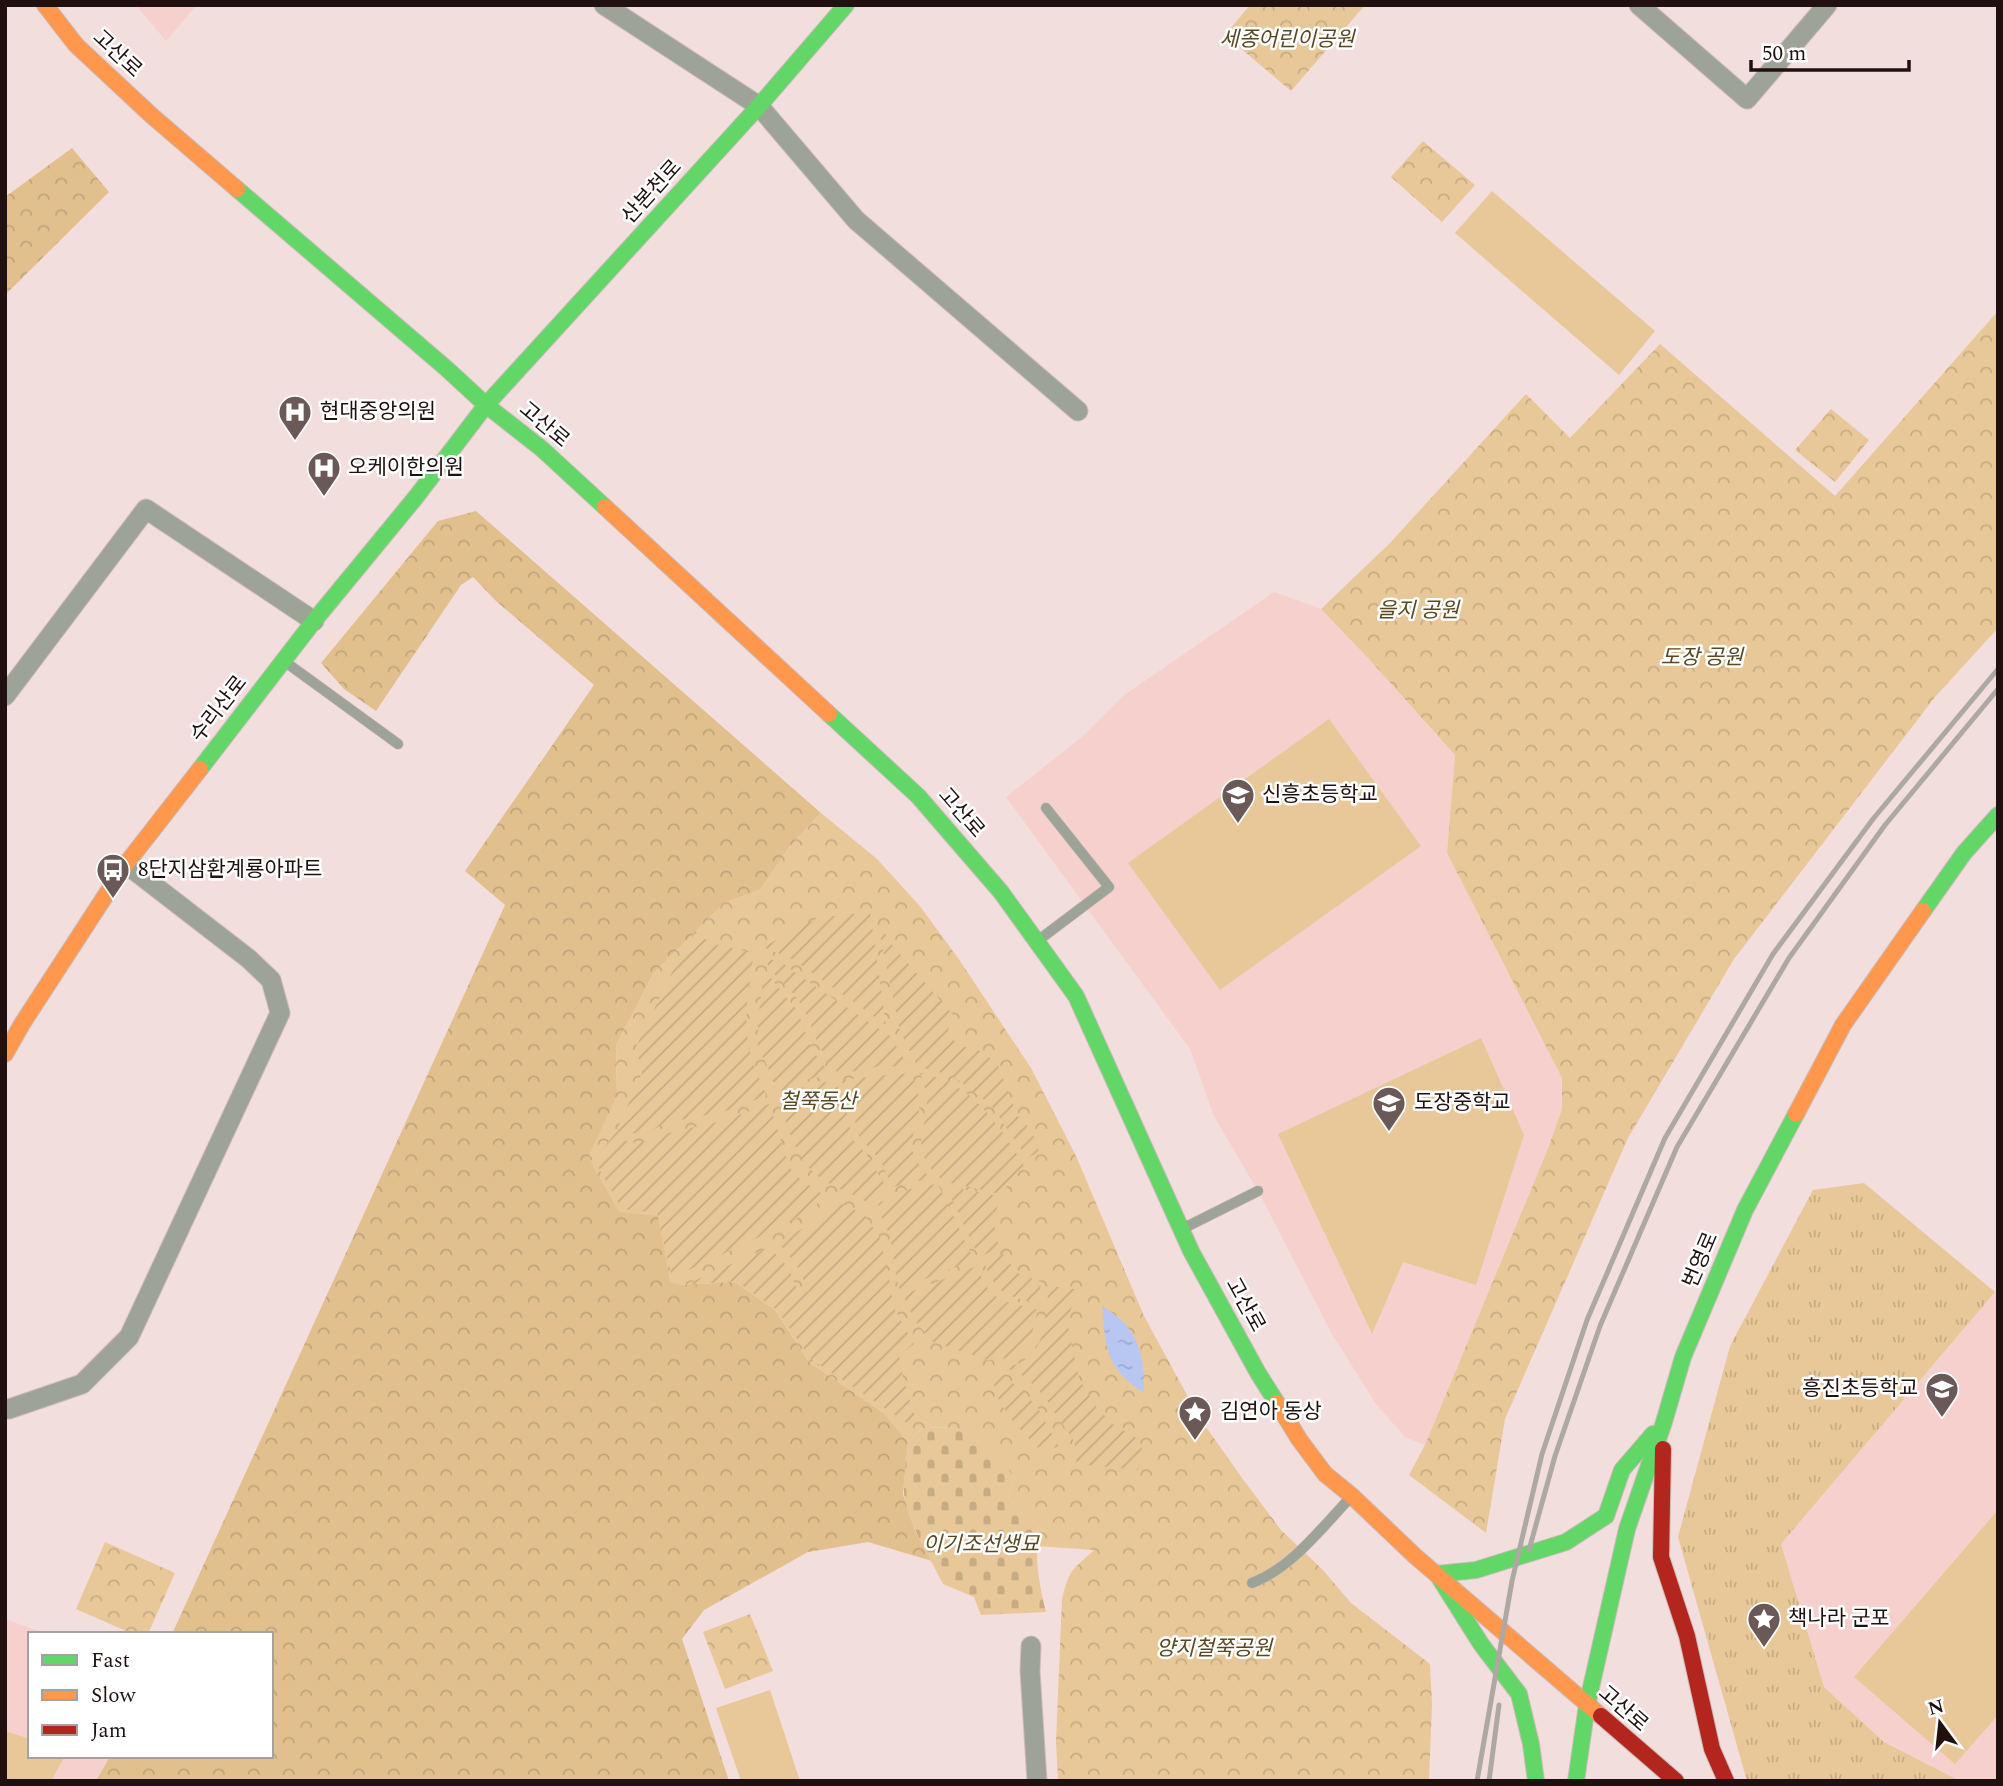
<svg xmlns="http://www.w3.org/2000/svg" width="2003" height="1786" viewBox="0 0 2003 1786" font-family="Spectral,'Noto Sans KR',serif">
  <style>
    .built { fill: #f6d0cd }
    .grass { fill: url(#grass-tufts) }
    .forest { fill: url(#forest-crowns) }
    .cemetery { fill: url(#cemetery-stones) }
    .park { fill: url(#park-crowns) }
    .garden { fill: url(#garden-furrows) }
    .pitch { fill: #e8c898 }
    .water { fill: url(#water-ripples) }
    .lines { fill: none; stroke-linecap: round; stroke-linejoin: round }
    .lane-casing { stroke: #cbbbb9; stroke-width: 11 }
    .street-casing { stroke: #cbbbb9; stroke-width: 21 }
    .fast-casing { stroke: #cbbbb9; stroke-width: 18 }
    .slow-casing { stroke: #cbbbb9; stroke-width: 18 }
    .jam-casing { stroke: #cbbbb9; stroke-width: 18 }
    .lane { stroke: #9ea398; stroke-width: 10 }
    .street { stroke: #9ea398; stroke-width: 19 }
    .fast { stroke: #63d668; stroke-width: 16 }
    .slow { stroke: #ff974d; stroke-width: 16 }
    .jam { stroke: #b3261e; stroke-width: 16 }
    .rail { stroke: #aea8a2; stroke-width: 5 }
    .labels { text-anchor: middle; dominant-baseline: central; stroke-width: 5; stroke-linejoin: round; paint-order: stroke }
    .park-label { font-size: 21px; font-style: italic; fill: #5b4822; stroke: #fff }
    .street-label { font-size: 21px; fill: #201110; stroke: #fff }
    .poi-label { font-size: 21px; fill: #201110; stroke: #fff; text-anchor: start }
  </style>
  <defs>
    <pattern id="grass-tufts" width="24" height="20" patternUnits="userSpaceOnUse" patternTransform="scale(1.75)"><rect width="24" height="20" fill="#e8c898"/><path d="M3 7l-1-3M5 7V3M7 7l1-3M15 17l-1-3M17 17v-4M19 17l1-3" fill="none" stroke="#c7ab82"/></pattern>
    <pattern id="forest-crowns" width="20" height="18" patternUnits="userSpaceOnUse" patternTransform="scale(1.75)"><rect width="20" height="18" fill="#e1c08d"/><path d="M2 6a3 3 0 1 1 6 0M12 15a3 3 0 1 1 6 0" fill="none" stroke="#c1a479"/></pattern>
    <pattern id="cemetery-stones" width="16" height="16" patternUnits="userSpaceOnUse" patternTransform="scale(1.75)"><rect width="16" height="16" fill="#e8c898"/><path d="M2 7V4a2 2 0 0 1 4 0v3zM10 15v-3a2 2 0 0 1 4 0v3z" fill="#c7ab82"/></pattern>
    <pattern id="park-crowns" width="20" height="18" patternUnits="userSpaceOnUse" patternTransform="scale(1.75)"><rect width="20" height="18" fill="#e8c898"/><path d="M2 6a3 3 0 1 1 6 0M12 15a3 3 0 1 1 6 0" fill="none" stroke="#c7ab82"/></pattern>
    <pattern id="garden-furrows" width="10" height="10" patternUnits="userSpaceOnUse" patternTransform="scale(1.75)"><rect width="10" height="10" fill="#e8c898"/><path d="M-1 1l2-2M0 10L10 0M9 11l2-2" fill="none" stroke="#c7ab82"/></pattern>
    <pattern id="water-ripples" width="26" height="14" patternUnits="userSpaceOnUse" patternTransform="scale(1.75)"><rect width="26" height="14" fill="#b7c7f2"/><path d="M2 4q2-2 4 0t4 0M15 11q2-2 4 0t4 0" fill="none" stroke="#9daace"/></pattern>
  </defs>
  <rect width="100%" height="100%" fill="#f2dedc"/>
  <path class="built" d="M136,5h61l-31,36z
    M1274,592l47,17 47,49 87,97 -8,98 115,225v31l-15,42 -122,294 -20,-8 -29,-33 -44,-70 -74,-143 -44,-75 -24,-67 -184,-252 76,-60 41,-41z
    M1995,1292l3,2v487h-38l-76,-39 -60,-55 -43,-143z
    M5,1619l41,15h-16v122h80l-14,25h-91z"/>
  <path class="grass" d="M1864,1183l131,109 -214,252 43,143 60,55 76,39h-213l-69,-244 52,-191 83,-156z"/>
  <path class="forest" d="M72,148l37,44 -104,103v-98z
    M476,511l345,302 -31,33 -30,44 -36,13 -70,70 -38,72 1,51 -28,61 69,58 23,70 54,-3 40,28 34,52 75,51 24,29 -5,52 12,37 17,30 -64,-19 -60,10 -104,58 -22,29 47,142h-633l14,-25h161v-122h-99l333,-729 -40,-34 129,-186 -98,-84 -23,-24 -12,8 -85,126 -32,-22 -23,-26 117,-142z"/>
  <path class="cemetery" d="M922,1428c9,0 19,-1 28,0 24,3 51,32 65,50l-8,18 17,19 14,11c-3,32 0,54 8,86l-65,3 -7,-18 -31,-13c-12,-25 -38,-65 -39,-92 -1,-16 3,-34 4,-50z"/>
  <path class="park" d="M1250,5h115l-74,86 -66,-56z
    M1423,141l52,44 -33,37 -51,-45z
    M1998,311v317l-63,69 -201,262 -106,179 -123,281 -19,114 -77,-58 16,-30 122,-294 15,-42v-31l-115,-225 8,-98 -87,-97 -47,-49 69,-66 136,-149 44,44 90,-94 175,152z
    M1831,409l38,31 -34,42 -40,-32z
    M821,813l56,46 42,46 39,53 73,110 45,88 68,160 55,101 43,61 39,52 41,39 29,34 79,61 2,40 -3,77h-371l-2,-40 6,-142c8,-32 10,-28 32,-49l-58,-4 2,-20 -14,-11 -17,-19 8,-18c-14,-18 -41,-47 -65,-50 -9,-1 -18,0 -28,0l-14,14 -24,-29 -75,-51 -34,-52 -40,-28 -54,3 -11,-3 -12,-66 -39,-4 -31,-55 29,-61 -1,-51 38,-72 70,-70 36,-13 30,-44z
    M105,1542l70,31 -27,61h-15l-57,-25z
    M750,1614l23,57 -48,18 -22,-57z"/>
  <path class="garden" d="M870,912l16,113 -92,-65 -31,-13 55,-29z
    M877,921l16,25 60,69 -5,16 9,14 23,6 17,12 21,54 13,12 8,23 -12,6 -36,-53 -38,-29 -36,-10 -17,-35z
    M695,931l15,12 44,10c-5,35 -13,72 -2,106 4,12 10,25 14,37l-43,16 -59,11 -14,9 -23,2 -2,6 4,3 25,-3 14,-7 58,-13 43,-16 21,64 12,13 22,14 -12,15 -26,14 -114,54 -15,-65 -35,-4 -28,-49 22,-28 26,-59 -6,-26 35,-73z
    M767,960h12l19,15 92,61 19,31 -30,-1 -17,5 -25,1 -18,-26 -15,-38 -15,-20 -20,-19z
    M764,970l33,40 15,40 19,25 -31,6 -21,11 -21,-46v-25z
    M911,1073c8,17 11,31 6,50 -2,9 -8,17 -5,27 3,11 12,21 19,29l-20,3 -18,5 -13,-27 -22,-25 -8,-39 -9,-16z
    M920,1073c7,2 14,3 21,6 38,14 63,54 83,87l-24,28 -57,-13 -13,-13 -7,-13 -2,-13 6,-36 -1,-14z
    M835,1080l11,30 7,32 12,10 23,38 -17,15c-13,-9 -26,-13 -39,-20 -35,-17 -43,-53 -53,-87l17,-9z
    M936,1184l4,4 34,72 -75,29c-8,-31 -3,-53 -23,-80 15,-18 38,-21 60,-25z
    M955,1188l35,6 9,4 -5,26 5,24 -20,9 -32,-68z
    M833,1199l31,16 15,21 9,36 6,36 20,36 -15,11 4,23 13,42 -6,5 -99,-66 -34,-49 -41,-29 -49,4c26,-15 55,-24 82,-38l19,20 11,27 10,-3 -13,-27 -18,-22 43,-23z
    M1003,1254l14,19 24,9 -3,22c-32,-10 -40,-7 -54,-41z
    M977,1266c13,37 25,34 61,44l-6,23 -9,16 -16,9 -19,2 -55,-18 -18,-21 -12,-26z
    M1049,1286l26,3 -7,37 11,53 18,29 18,18 20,11 7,12 -4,21 -62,-6 1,-14 -5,-12 -29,-43 -16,-17 -22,-11c42,-5 40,-48 44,-81z
    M996,1371l26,19 16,18 21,39 -20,2c-16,-16 -55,-54 -43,-78z"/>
  <path class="pitch" d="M1492,191l163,140 -36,44 -164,-142z
    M1329,719l92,127 -201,144 -92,-127z
    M1481,1038l43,97 -48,150 -73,-23 -31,72 -94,-200z
    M1998,1510v205l-43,49 -101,-87z
    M770,1690l30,91h-59l-25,-73z
    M5,1731l25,8v17h35l-14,25h-46z"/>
  <path class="water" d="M1102,1306c37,22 42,46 42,87 -39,-26 -38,-44 -42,-87z"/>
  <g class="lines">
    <defs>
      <path id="lane" d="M284,661l114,83
        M1040,939l69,-52 -63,-79
        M1182,1229l76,-38
        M1252,1583c40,-15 70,-56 99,-86"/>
      <path id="street" d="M604,5l155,101 97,114 222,191
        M1639,5l108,94 80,-94
        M5,696l141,-187 168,112
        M5,1409h4l73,-25 47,-47 151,-324 -9,-33 -22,-21 -123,-95
        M1031,1646l-1,25 7,110"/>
      <path id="fast" d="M237,189l210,180 39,36 56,44 63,58
        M829,714l89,82 83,96 75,104 115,255 67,122 19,30
        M200,769l114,-148 102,-124 70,-92 273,-299 87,-101
        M1923,911l41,-58 34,-38
        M1536,1781l-5,-37 -12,-50 -38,-50 -44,-70 39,-4 90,-28 40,-26 16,-46 31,-36
        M1576,1781l11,-76 40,-176 37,-107 19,-65 62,-147 51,-96"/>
      <path id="slow" d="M45,5l31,40 75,70 86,74
        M605,507l224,207
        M5,1054l17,-30 104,-160 74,-95
        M1796,1114l47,-89 80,-114
        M1277,1403l22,36 26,35 27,22 63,60 186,160"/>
      <path id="jam" d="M1663,1449l-2,108 26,79 25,113 14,32
        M1601,1716l75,65"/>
    </defs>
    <use href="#lane" class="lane-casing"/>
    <use href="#street" class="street-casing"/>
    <use href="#fast" class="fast-casing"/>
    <use href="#slow" class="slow-casing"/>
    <use href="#jam" class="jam-casing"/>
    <use href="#lane" class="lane"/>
    <use href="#street" class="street"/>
    <use href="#fast" class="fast"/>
    <use href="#slow" class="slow"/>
    <use href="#jam" class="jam"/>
    <path class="rail" d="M1529,1550l26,-94 45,-130 77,-179 112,-189 96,-133 113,-136
      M1477,1781l35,-200 30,-127 45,-134 78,-182 108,-184 100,-135 125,-150
      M1489,1781l10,-76"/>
  </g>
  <defs>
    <symbol id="hospital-pin" viewBox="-11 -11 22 30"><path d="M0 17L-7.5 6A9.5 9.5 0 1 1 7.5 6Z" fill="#6a5957" stroke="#fff"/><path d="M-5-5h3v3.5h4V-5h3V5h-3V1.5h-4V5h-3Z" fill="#fff"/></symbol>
    <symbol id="school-pin" viewBox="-11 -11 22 30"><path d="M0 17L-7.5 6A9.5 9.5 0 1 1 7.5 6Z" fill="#6a5957" stroke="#fff"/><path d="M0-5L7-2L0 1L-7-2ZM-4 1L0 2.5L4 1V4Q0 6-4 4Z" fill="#fff"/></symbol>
    <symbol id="bus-pin" viewBox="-11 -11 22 30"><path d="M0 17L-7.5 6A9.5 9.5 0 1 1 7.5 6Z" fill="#6a5957" stroke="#fff"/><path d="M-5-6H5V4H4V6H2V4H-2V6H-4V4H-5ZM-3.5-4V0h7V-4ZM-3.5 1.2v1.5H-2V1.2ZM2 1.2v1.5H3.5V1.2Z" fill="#fff"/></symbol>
    <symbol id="sight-pin" viewBox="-11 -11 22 30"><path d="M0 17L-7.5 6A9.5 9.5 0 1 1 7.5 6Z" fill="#6a5957" stroke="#fff"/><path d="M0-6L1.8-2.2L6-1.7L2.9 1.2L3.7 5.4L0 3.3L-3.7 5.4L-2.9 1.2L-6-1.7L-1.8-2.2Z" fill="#fff"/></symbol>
  </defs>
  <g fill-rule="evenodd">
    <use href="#hospital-pin" x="276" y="393" width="38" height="52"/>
    <use href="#hospital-pin" x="305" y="449" width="38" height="52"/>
    <use href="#school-pin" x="1219" y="776" width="38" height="52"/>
    <use href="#bus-pin" x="94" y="851" width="38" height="52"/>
    <use href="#school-pin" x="1370" y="1084" width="38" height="52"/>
    <use href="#school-pin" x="1923" y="1370" width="38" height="52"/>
    <use href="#sight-pin" x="1176" y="1393" width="38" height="52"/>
    <use href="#sight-pin" x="1745" y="1600" width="38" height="52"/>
  </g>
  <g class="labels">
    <g class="park-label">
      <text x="1287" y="40">세종어린이공원</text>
      <text x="1418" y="611">을지 공원</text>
      <text x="1702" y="658">도장 공원</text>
      <text x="818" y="1102">철쭉동산</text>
      <text x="981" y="1545">이기조선생묘</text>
      <text x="1214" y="1649">양지철쭉공원</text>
    </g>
    <g class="street-label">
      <text transform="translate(117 54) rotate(43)">고산로</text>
      <text transform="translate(652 192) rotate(-48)">산본천로</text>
      <text transform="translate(544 425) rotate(40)">고산로</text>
      <text transform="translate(219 709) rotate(-52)">수리산로</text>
      <text transform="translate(961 813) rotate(49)">고산로</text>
      <text transform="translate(1701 1260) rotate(-67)">번영로</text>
      <text transform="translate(1245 1305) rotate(61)">고산로</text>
      <text transform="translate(1623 1709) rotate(41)">고산로</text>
    </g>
    <g class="poi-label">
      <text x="320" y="412">현대중앙의원</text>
      <text x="348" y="468">오케이한의원</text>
      <text x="1262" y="795">신흥초등학교</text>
      <text x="138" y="870">8단지삼환계룡아파트</text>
      <text x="1414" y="1103">도장중학교</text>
      <text x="1918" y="1389" text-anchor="end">흥진초등학교</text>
      <text x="1220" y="1412">김연아 동상</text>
      <text x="1788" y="1619">책나라 군포</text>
    </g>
  </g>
  <rect width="2003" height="1786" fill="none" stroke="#201110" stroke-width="14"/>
  <rect x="28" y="1632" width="245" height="126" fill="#ffffff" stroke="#a6a09f" stroke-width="2"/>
  <rect x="42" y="1655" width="35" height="10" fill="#63d668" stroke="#a6a09f" stroke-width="2"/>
  <text x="91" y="1667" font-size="21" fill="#201110">Fast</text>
  <rect x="42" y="1690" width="35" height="10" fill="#ff974d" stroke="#a6a09f" stroke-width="2"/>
  <text x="91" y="1702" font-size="21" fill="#201110">Slow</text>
  <rect x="42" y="1725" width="35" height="10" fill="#b3261e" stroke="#a6a09f" stroke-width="2"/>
  <text x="91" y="1737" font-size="21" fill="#201110">Jam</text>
  <g transform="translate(1940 1723) rotate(345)" stroke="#ffffff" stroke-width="5" paint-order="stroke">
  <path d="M0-5L12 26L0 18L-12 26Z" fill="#201110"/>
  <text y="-10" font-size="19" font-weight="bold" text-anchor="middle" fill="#201110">N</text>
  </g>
  <path d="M1751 60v10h158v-10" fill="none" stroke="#201110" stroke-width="3.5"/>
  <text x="1762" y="60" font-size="21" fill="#201110" stroke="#ffffff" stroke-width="5" paint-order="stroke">50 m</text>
</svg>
